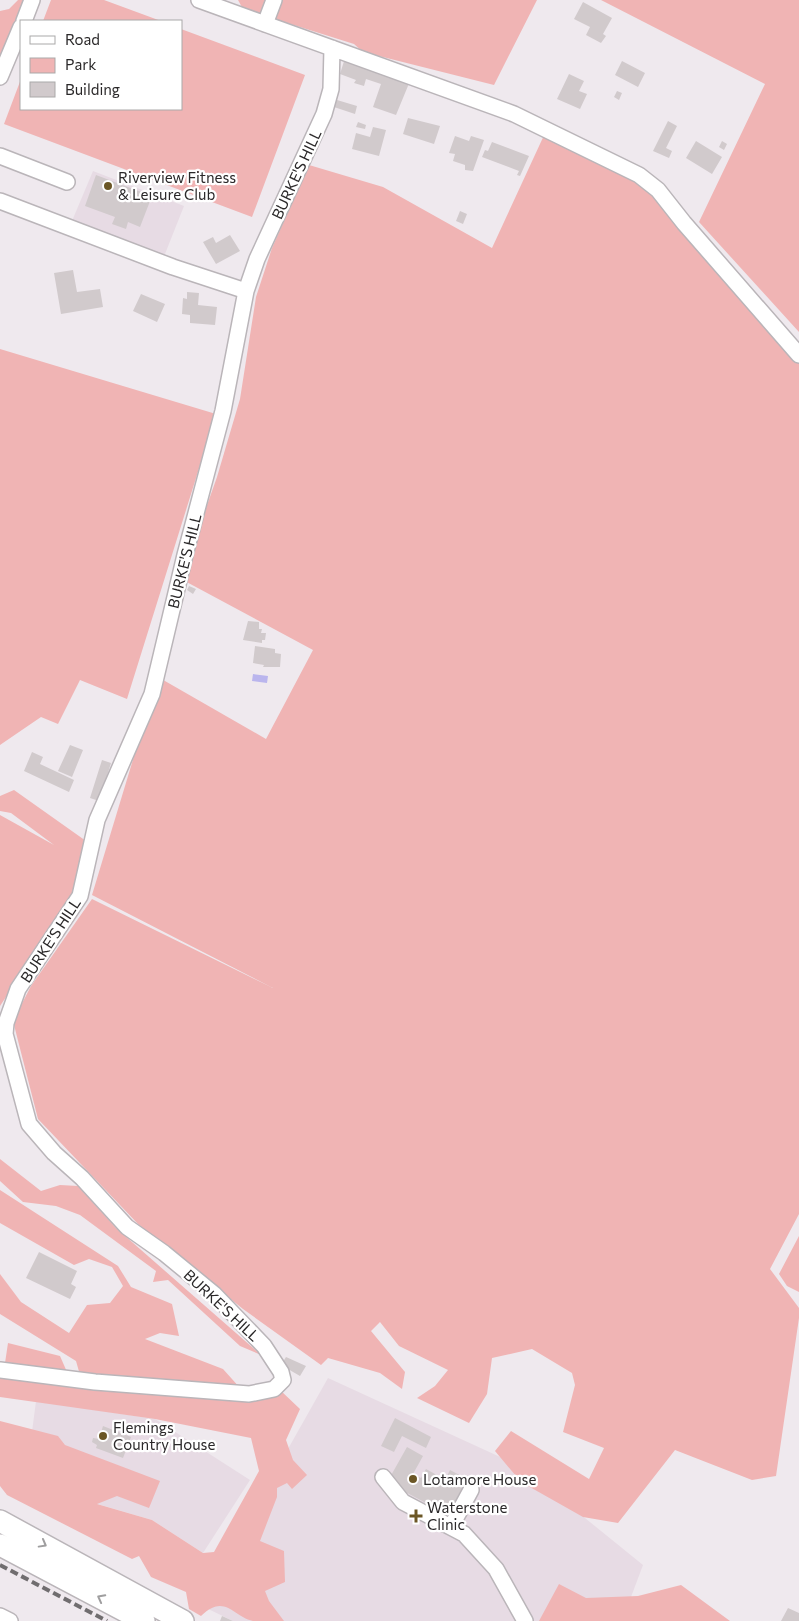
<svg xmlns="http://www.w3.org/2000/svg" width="799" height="1621" viewBox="0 0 799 1621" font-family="Commissioner,sans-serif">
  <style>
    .built { fill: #e7dbe4 }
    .green { fill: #f0b4b4 }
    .water { fill: #bab5ed }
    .building { fill: #d1cacc }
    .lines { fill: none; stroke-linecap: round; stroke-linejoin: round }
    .minor-casing { stroke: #bab5b9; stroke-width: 18 }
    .highway-casing { stroke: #bab5b9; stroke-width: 24 }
    .minor { stroke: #fff; stroke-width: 15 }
    .highway { stroke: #fff; stroke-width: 21 }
    .rail { stroke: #706d6f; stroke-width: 4; stroke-dasharray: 8 4; stroke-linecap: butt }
    .oneway { stroke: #9f9e9f }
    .poi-dot { fill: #6b5625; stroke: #fff; stroke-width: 2 }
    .labels { text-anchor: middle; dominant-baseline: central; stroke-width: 4.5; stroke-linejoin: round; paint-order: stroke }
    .street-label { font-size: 15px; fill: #2a2829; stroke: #fff }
    .poi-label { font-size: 15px; fill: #2a2829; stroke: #fff; text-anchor: start }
  </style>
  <rect width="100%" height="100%" fill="#efe9ee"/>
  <path class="built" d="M93,171l91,35 -21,53 -91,-38z
    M328,1378l194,89 121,98 -21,56h-389l-33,-16z
    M36,1401l119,18 95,61 -47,73 -51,-33 -95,-28 -25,-60z"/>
  <path class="green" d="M18,0h11l-29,66v-55l9,-2z
    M51,0h53l57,21h-118z
    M238,0h299l-43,85 -131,-33 -9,-8 -111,-35z
    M601,0h198v332l-100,-110 66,-138z
    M181,29l124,46 -53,142 -248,-93 17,-45v30h160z
    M546,131l106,54 147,169v860l-29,55 29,39v10l-23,158 -24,4 -77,-30 -57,73 -35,-6 -62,-35 -26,-31 16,-20 78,48 15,-31 -41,-16 12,-47 -3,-12 -40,-24 -40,9 -5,36 -18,29 -52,-25 18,-12 13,-16 -49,-24 -19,-24 -9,9 34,41 -3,17 -22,-16 -52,-15 -7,7 -78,-56 -105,-85 -100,-105 -25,-98 18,-35 61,-87 181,89 -181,-93 66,-218 108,62 47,-89 -132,-71 36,-102 23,-78 16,-102 16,-49 37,-83 74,22 109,61z
    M0,349l216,65 -89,285 -47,-19 -22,44 -17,-7 -41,28z
    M14,790l72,51 -10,50 -76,115v-191l54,30 -43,-32 -11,-2v-15z
    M0,1159l41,32 19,-6 18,1 38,42 145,127 -21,-9 -72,-66 -15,2 3,-11 -76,-56 -24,-9 -33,-4 -23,-21z
    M0,1190l118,76 13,21 41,17 7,32 -19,-3 -15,6 78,30 18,20 -161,-14 -4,-14 -76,-47v-40l21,28 48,31 18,-28 23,-2 13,-17 -11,-19 -23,-8 -15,6 -74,-42z
    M799,1236v56l-12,-6 -8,-12z
    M8,1343l52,13 7,16 -62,-9z
    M0,1376l280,14 20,19 -14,31 7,20 14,15 -15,14 -5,-6 -10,5v9l-17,44 24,10 1,31 -20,9 4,10 15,20c-10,0 -22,0 -31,0 -21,-5 -28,-28 -52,-5l-12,-7 -3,-17 -35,-15 -12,-21 -7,3 -125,-64 -7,-9v-65l58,15 7,9 95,36 -11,27 -32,-12 -20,8 55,16 51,33 11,-1 45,-81 -8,-33 -96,-19 -155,-22z
    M559,1584l27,14 52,-2 43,-11 49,36h-191z"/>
  <path class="water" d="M253,674l15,2 -1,7 -15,-2z"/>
  <path class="building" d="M583,2l29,16 -9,16 3,2 -5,7 -15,-8 4,-8 -16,-8z
    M345,58l65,23 -14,34 -23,-8 8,-23 -15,-5 -2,7 -10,-3 2,-3 -16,-6z
    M622,61l23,12 -7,14 -23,-12z
    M569,74l15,7 -5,10 8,3 -7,15 -23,-10z
    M617,91l5,2 -3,7 -5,-3z
    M337,100l20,6 -2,8 -21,-7z
    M408,118l32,8 -6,18 -31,-10z
    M668,121l9,5 -11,22 6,3 -3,7 -16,-7z
    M358,122l8,3 -1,4 -9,-2z
    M373,127l13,3 -7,26 -27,-7 4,-16 14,4z
    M455,136l14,5 2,-5 13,4 -11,31 -8,-1v-5l-12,-4 2,-7 -6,-1z
    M696,141l26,16 -10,17 -26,-16z
    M722,141l5,3 -3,6 -5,-3z
    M492,142l37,14 -9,20 -3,-1 2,-4 -37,-14 3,-7 3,1z
    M96,175l56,21 -12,31 -12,-5 -2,7 -14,-5 3,-7 -30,-11z
    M460,211l7,3 -4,10 -7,-3z
    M230,235l10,16 -24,13 -13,-22 10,-5 3,6z
    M73,270l4,22 23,-3 3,18 -42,7 -7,-41z
    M187,292l12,1 -1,12 19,2 -2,18 -25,-2v-8l-8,-1 1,-16 4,1z
    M141,294l24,10 -8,18 -24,-11z
    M189,586l7,3 -3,5 -6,-4z
    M248,621l11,1v7h3l-1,4h5l-1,7h-3v3l-19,-3z
    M255,646l20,3v4l6,1 -1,13h-17l1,-2 -11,-2z
    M70,745l13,5 -11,27 -14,-6z
    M32,752l11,5 -3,7 34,16 -5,12 -45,-21z
    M102,760l9,3 -12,38 -9,-3z
    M39,1252l38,19 -6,13 5,3 -6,12 -44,-21z
    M286,1357l20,9 -6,10 -19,-11z
    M395,1418l36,19 -5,11 -24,-12 -8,16 -13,-6z
    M103,1426l28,11 -8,21 -27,-10 1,-3 -5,-3 1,-4 6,1z
    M407,1447l16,9 -10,18 8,4 5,-9 18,10 -3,9 9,-18 17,9 -17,32 -11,-6 -2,4 -39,-21 2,-3 -11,-6z
    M788,1608l11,5v8h-18z
    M222,1616l11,5h-13z"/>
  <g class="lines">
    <defs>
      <path id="minor" d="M199,0l315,114 125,61 19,15 26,33 115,132
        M24,21l8,-21
        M265,24l9,-24
        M0,77l21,-50
        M0,156l67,26
        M0,201l173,66 73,24
        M0,1370l95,12 154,12 25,-5 9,-9 -2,-8 -17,-26 -50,-52 -50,-41 -37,-26 -45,-49 -28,-25 -25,-29 -24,-90 1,-11 12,-34 62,-93 17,-76 55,-126 33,-139 38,-144 23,-120 11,-32 67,-145 7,-25 1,-41
        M383,1477l20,25 61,32 32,35 29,52
        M452,1525l19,-35
        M0,1616l10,5"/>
      <path id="highway" d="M0,1521l183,100
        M0,1545l144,76"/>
    </defs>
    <use href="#minor" class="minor-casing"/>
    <use href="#highway" class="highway-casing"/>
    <use href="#minor" class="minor"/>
    <use href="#highway" class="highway"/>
    <path class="rail" d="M0,1565l107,56"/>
  </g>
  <defs><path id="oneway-chevron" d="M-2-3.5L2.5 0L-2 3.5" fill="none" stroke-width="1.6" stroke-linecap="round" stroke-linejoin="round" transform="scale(1.25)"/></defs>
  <g class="oneway">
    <use href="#oneway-chevron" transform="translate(43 1544) rotate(29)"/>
    <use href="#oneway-chevron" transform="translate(101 1598) rotate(-152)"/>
  </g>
  <g class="poi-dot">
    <circle cx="108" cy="186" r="5"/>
    <circle cx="103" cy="1436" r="5"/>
    <circle cx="413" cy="1479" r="5"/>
    <path d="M413.5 1508.5h5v5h5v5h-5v5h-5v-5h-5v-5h5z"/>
  </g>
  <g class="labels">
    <g class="street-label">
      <text transform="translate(296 174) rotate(-65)">BURKE'S HILL</text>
      <text transform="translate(184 561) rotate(-76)">BURKE'S HILL</text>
      <text transform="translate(50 940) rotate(-57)">BURKE'S HILL</text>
      <text transform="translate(222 1305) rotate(43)">BURKE'S HILL</text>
    </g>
    <g class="poi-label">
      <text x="118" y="177">Riverview Fitness<tspan x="118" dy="17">&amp; Leisure Club</tspan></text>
      <text x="113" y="1427">Flemings<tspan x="113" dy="17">Country House</tspan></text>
      <text x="423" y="1479">Lotamore House</text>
      <text x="427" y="1507">Waterstone<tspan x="427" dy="17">Clinic</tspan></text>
    </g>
  </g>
  <rect x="20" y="20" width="162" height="90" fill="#ffffff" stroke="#aaa9a9"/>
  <rect x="30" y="36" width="25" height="8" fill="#ffffff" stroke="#aaa9a9"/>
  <text x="65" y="45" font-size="15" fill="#2a2829">Road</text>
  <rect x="30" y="58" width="25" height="15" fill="#f0b4b4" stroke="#aaa9a9"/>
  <text x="65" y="70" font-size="15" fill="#2a2829">Park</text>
  <rect x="30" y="82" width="25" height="15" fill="#d1cacc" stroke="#aaa9a9"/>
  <text x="65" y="95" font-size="15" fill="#2a2829">Building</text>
</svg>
